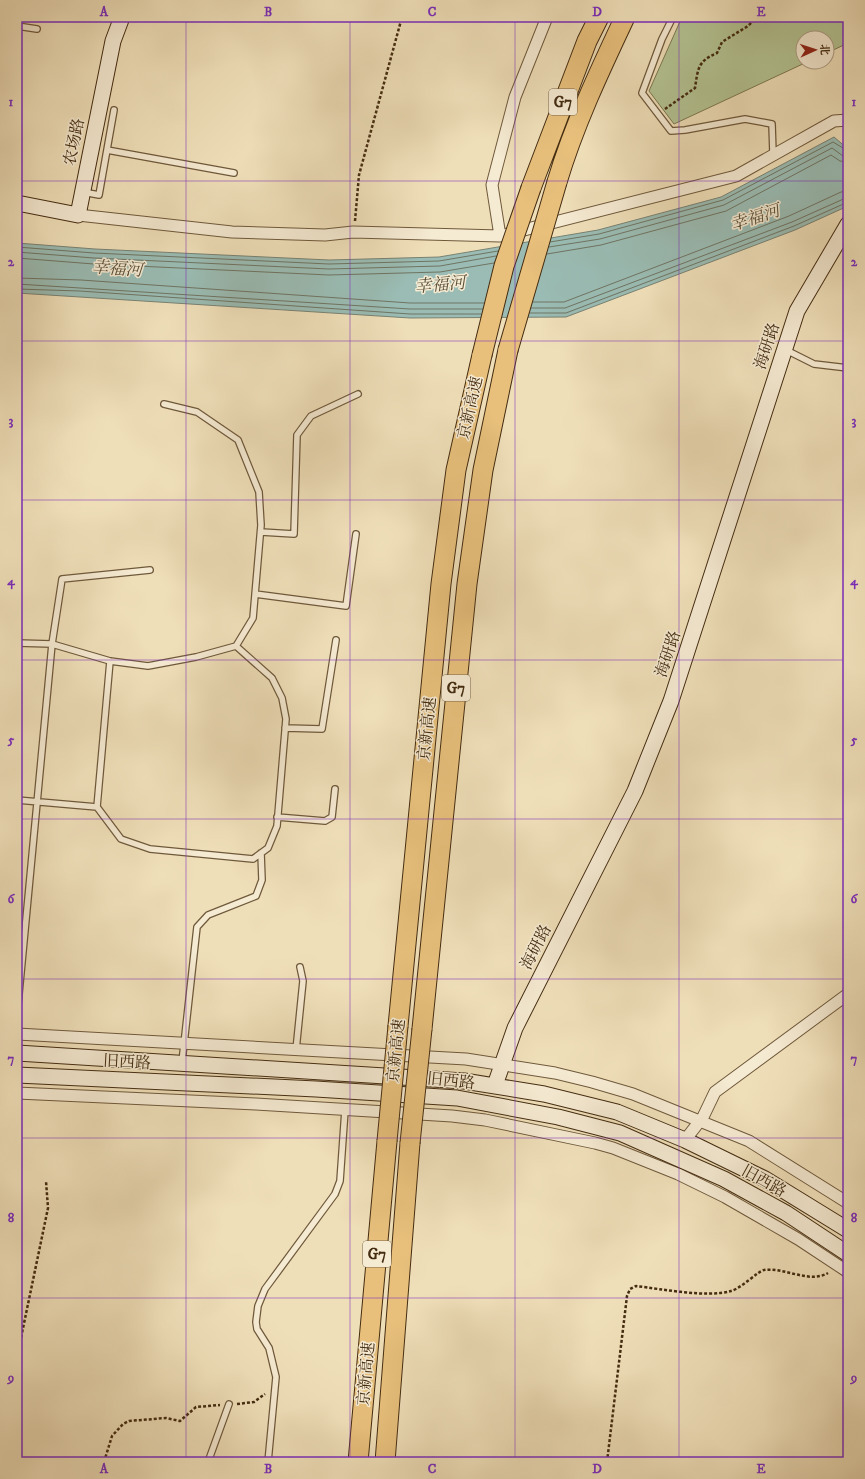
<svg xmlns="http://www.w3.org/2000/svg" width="865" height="1479" viewBox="0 0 865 1479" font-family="'IM FELL DW Pica','Noto Serif SC',serif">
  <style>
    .green { fill: #b4c393; stroke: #7c7852 }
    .water { fill: #9abcb4; stroke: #788273 }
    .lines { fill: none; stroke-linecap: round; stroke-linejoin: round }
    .shore { stroke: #6f7462; stroke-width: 1 }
    .lane-casing { stroke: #6f593b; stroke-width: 8 }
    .street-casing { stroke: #6f593b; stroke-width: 13 }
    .secondary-casing { stroke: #442c11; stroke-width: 17 }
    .highway-casing { stroke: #442c11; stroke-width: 21 }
    .path { stroke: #442c11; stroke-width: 2.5; stroke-dasharray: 3 2; stroke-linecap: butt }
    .lane { stroke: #f5ead2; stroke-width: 5.5 }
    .street { stroke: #f5ead2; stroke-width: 11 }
    .secondary { stroke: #f5ead2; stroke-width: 15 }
    .highway { stroke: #e8c07c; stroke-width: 19 }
    .highway-bridge-casing { stroke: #442c11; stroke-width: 21; stroke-linecap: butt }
    .highway-bridge { stroke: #e8c07c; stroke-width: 19 }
    .grid { fill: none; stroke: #7b2cbf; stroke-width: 1; stroke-opacity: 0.55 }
    .labels { text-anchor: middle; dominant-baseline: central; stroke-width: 3; stroke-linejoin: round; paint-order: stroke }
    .shield { fill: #f5ead2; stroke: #79654b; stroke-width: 1 }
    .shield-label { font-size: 15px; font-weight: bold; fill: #442c11 }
    .street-label { font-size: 16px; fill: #442c11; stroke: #f5ead2 }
    .water-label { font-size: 17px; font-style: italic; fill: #5a503a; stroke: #f5ead2 }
    .neatline { fill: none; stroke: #7b2cbf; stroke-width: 1.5 }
    .grid-label { font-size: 13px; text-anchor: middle; font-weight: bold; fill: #7b2cbf }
  </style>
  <rect width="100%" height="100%" fill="#efdfb9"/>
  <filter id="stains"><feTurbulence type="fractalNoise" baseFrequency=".005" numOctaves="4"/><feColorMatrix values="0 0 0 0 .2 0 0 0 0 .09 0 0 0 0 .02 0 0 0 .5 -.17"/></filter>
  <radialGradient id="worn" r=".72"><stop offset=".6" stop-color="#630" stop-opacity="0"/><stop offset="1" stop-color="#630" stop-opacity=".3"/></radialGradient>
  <path class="green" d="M682,17h166v26l-21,10v-15h-24v24h4l-133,62 -25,-33z"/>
  <path class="water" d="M834,137l14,12v57l-53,24 -229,87 -156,1 -393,-25v-50l78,6 234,11 110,-3 159,-27 123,-33z"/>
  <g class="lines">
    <path class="shore" d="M550,242l49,-8 124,-34 110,-58 15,9
      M17,247l77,6 235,11 110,-3 59,-10
      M549,247l51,-8 124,-34 108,-57 11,8h5
      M17,252l77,6 235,11 111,-3 56,-10
      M547,254l54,-9 125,-34 105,-56 9,6 8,1
      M17,258l77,6 235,11 111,-3 54,-9
      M17,278l64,2 329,23h74
      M17,284l393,25h73
      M17,289l63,2 330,23h71
      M533,302h31l225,-86 52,-24 7,-1
      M531,308h34l227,-86 56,-25
      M530,313h36l228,-87 54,-24"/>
    <defs>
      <path id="lane" d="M673,17l-11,22 -20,54 29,38 14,-1 60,-11 27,5 1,30
        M17,26l20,3
        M107,150l127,23
        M83,192l16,3 15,-85
        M786,350l28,14 34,4
        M261,532l33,2 3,-99 14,-19 47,-22
        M255,594l91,12 10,-72
        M17,643l35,1 58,17 38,5 48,-9 40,-11 17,-28 8,-93 -2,-33 -21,-52 -41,-28 -33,-8
        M285,728l37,1 14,-89
        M17,800l80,7 13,-146
        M97,807l24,32 29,10 103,10 15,-11 9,-22 9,-107 -4,-21 -10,-20 -36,-32
        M277,817l48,4 7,-4 3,-28
        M17,1015l35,-371 10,-65 88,-9
        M296,1050l7,-69 -3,-14
        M182,1062l15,-135 11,-12 48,-19 6,-16 -1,-27
        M208,1462l21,-58
        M268,1462l8,-85 -7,-29 -12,-19 -1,-7 2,-16 7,-17 70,-95 5,-13 5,-71"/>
      <path id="street" d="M78,215l154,17 93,3 28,-3 147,4 236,-60 98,-55 14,-1
        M500,236l-8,-51 23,-88 32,-80
        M17,1034l449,25 89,14 37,9 41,12 116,47 99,62
        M17,1093l239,11 196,12 33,4 110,23 18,5 65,26 47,23 73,42 50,33
        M685,1140l18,-23 12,-25 133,-98"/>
      <path id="secondary" d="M17,203l61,12 35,-174 9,-24
        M17,1053l447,28 80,13 73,18 68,28 80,39 83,51
        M17,1075l299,14 141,9 101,19 62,16 104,46 62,34 62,41
        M495,1085l20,-57 120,-237 36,-90 126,-390 51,-87"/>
      <path id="highway" d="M557,182c17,-57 43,-112 68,-165
        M531,188l56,-147 12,-24
        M398,1026l43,-442 15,-114 26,-115
        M422,1029l45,-445 16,-114 25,-120
        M358,1462l29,-321
        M385,1462l25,-319"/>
    </defs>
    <use href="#lane" class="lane-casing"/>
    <use href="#street" class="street-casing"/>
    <use href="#secondary" class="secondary-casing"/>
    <use href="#highway" class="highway-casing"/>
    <path class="path" d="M665,109l30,-21c3,-20 3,-27 22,-35l5,-11 26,-16 9,-9
      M355,221l4,-46 43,-158
      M17,1357l31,-149 -2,-27
      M237,1404l17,-2 11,-8
      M104,1462l8,-26 11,-12 6,-3 37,-3 14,3 16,-14 24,-2
      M607,1462l20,-166 3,-7 6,-3c26,3 71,12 95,5 11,-3 27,-20 33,-21 21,-3 45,14 64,3"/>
    <use href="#lane" class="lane"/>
    <use href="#street" class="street"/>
    <use href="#secondary" class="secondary"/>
    <use href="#highway" class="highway"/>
    <defs>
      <path id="highway-bridge" d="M508,350l49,-168
        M482,355l22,-89 27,-78
        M387,1141l11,-115
        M410,1143l12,-114"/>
    </defs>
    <use href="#highway-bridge" class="highway-bridge-casing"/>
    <use href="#highway-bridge" class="highway-bridge"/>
  </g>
  <path class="grid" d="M186,17v1445M350,17v1445M515,17v1445M679,17v1445M17,181h831M17,341h831M17,500h831M17,660h831M17,819h831M17,979h831M17,1138h831M17,1298h831"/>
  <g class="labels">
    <g class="shield">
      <rect x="549" y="89" width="28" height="26" rx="3"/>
      <rect x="442" y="675" width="28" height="26" rx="3"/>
      <rect x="363" y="1241" width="28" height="26" rx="3"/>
    </g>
    <g class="shield-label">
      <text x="563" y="102">G7</text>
      <text x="456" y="688">G7</text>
      <text x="377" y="1254">G7</text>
    </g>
    <g class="street-label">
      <text transform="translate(74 142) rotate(-78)">农场路</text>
      <text transform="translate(767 346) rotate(-72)">海研路</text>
      <text transform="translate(470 408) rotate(-77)">京新高速</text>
      <text transform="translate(668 654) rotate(-72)">海研路</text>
      <text transform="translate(427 729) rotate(-84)">京新高速</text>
      <text transform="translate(536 947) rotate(-63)">海研路</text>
      <text transform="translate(396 1051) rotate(-84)">京新高速</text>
      <text transform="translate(127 1062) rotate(3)">旧西路</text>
      <text transform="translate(451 1081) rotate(6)">旧西路</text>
      <text transform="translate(764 1181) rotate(29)">旧西路</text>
      <text transform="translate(366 1374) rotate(-85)">京新高速</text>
    </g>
    <g class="water-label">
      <text transform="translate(755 218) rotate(-18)">幸福河</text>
      <text transform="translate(117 269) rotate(4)">幸福河</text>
      <text transform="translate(440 285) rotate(-5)">幸福河</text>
    </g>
  </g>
  <rect width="865" height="1479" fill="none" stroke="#efdfb9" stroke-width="44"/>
  <g transform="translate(815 50) rotate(87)"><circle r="19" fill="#f5ead2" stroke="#ae9e85"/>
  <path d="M0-3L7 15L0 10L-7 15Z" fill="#8f2418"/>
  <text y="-6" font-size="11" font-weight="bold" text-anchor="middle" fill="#442c11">北</text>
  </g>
  <rect x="22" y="22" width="821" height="1435" class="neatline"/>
  <g class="grid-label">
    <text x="104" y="16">A</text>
    <text x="268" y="16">B</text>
    <text x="432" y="16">C</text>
    <text x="597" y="16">D</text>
    <text x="761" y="16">E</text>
    <text x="11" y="106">1</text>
    <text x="854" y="106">1</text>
    <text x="11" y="266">2</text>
    <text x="854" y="266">2</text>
    <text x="11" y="425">3</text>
    <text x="854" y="425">3</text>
    <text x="11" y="585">4</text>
    <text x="854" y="585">4</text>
    <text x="11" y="744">5</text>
    <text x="854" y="744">5</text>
    <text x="11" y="903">6</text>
    <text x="854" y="903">6</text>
    <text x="11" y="1063">7</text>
    <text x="854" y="1063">7</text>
    <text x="11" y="1222">8</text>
    <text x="854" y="1222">8</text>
    <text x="11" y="1382">9</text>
    <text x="854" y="1382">9</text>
    <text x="104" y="1473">A</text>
    <text x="268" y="1473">B</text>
    <text x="432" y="1473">C</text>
    <text x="597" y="1473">D</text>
    <text x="761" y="1473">E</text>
  </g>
  <rect width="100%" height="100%" filter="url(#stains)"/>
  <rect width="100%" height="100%" fill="url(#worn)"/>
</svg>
